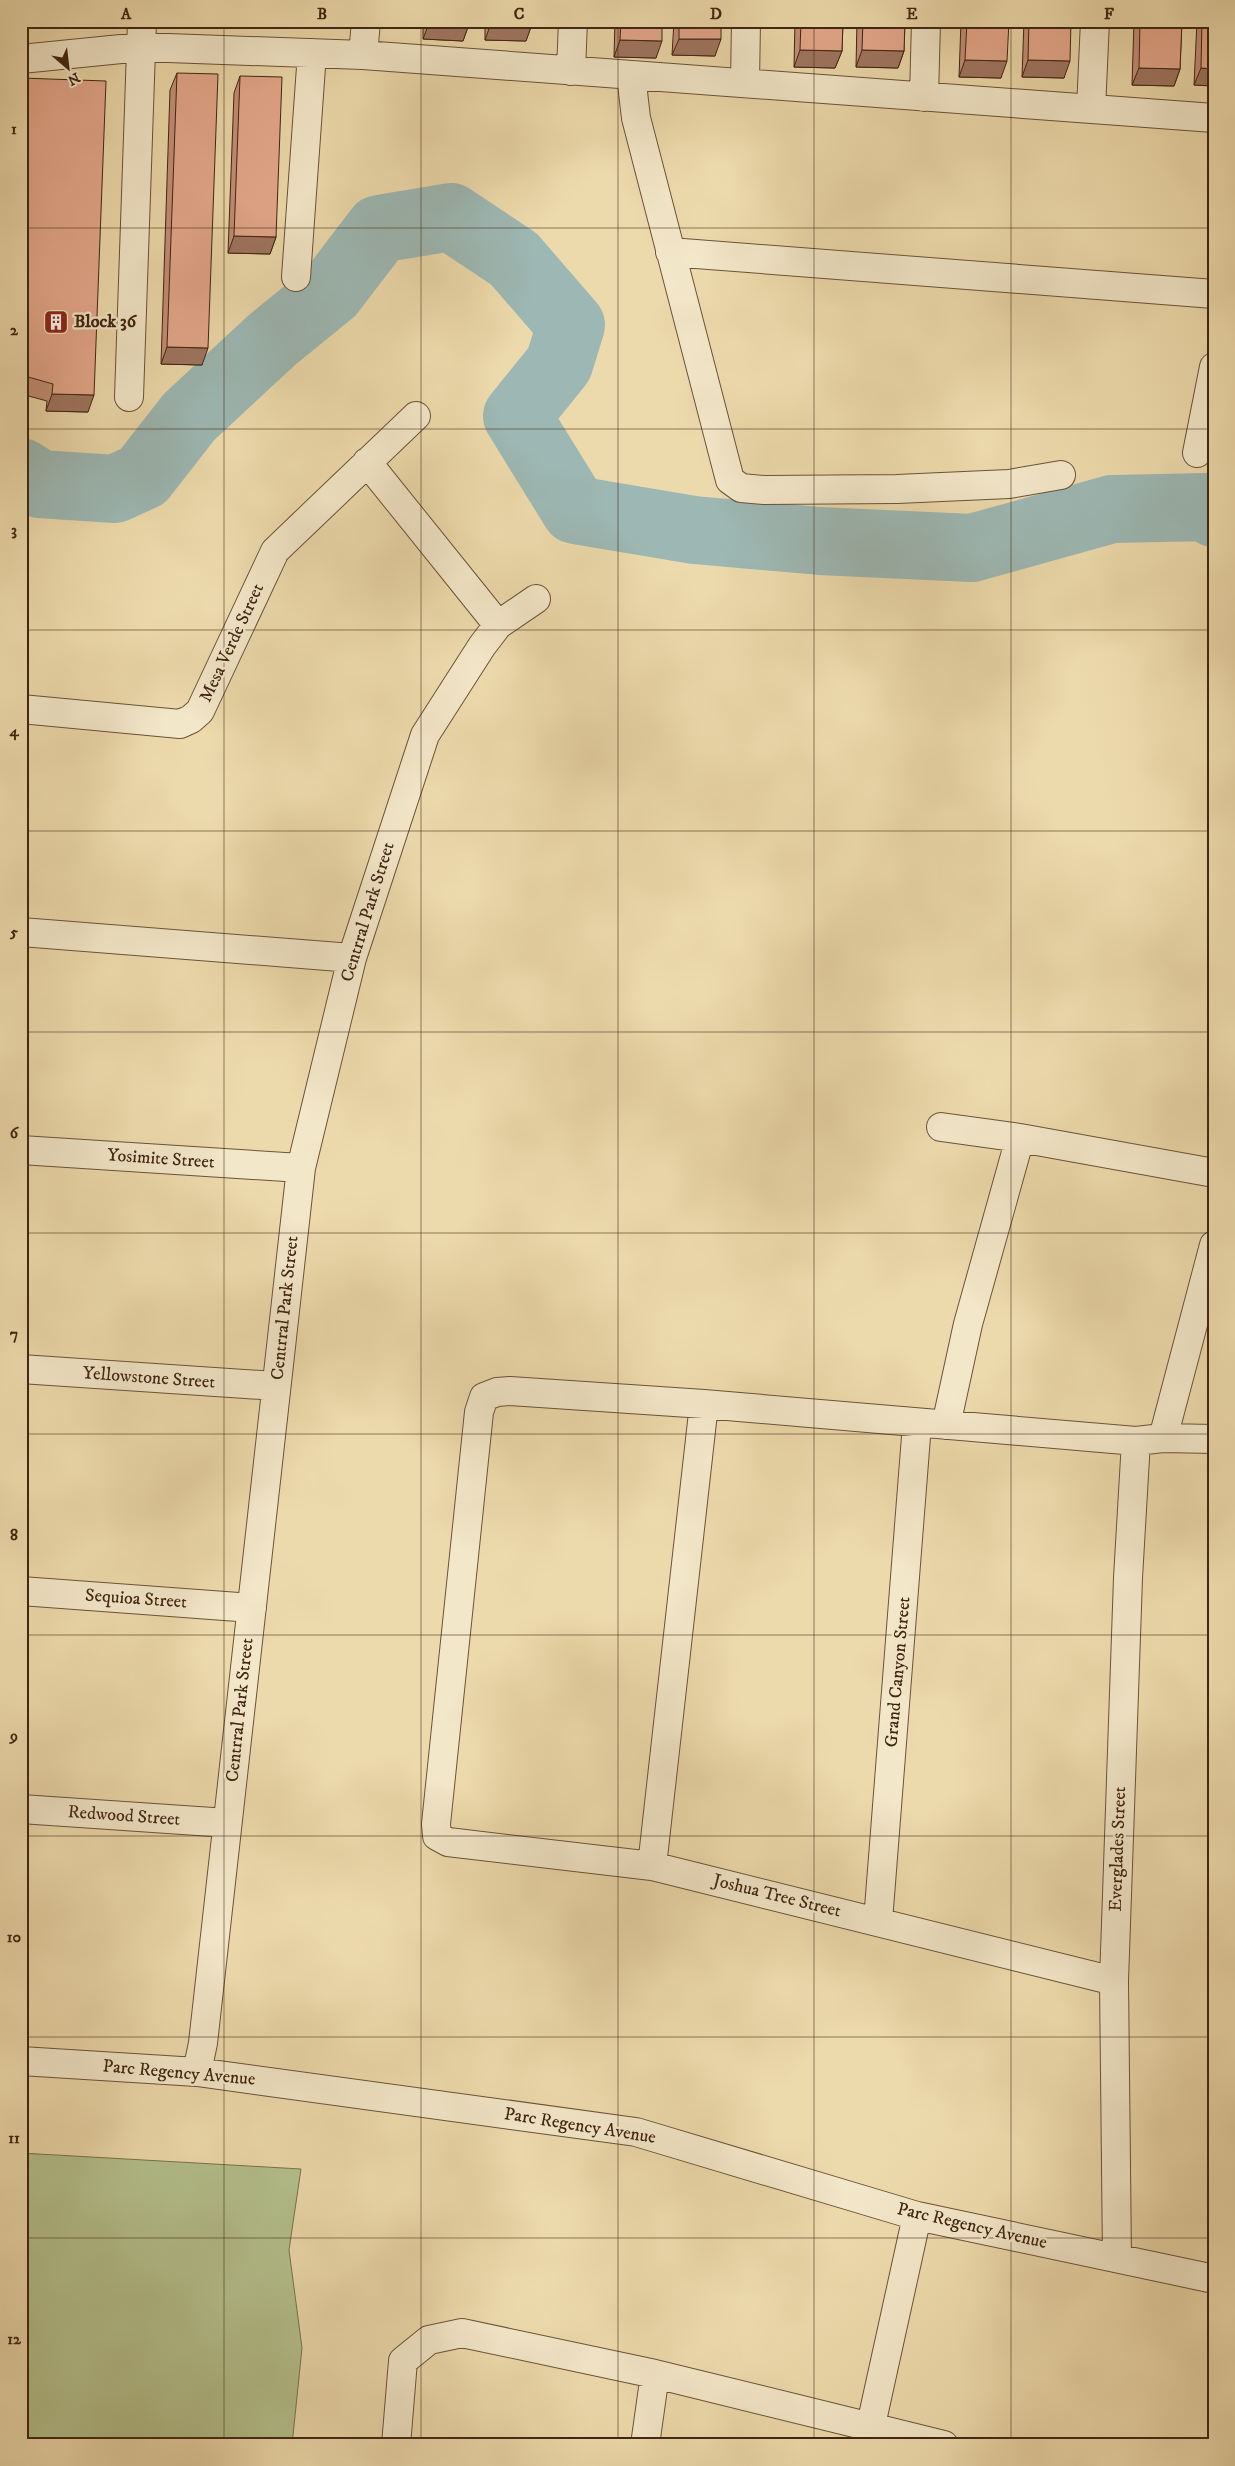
<svg xmlns="http://www.w3.org/2000/svg" width="1235" height="2466" viewBox="0 0 1235 2466" font-family="'IM FELL DW Pica',serif">
  <style>
    .green { fill: #b4c18d; stroke: #7a7350 }
    .lines { fill: none; stroke-linecap: round; stroke-linejoin: round }
    .river { stroke: #9db8b4; stroke-width: 68 }
    .minor-casing { stroke: #6b5239; stroke-width: 30 }
    .minor { stroke: #f3e7c9; stroke-width: 28 }
    .wall { fill: #c59078; stroke: #402513 }
    .shaded-wall { fill: #a07662; stroke: #402513 }
    .building { fill: #e5a88c; stroke: #402513 }
    .grid { fill: none; stroke: #402513; stroke-width: 1; stroke-opacity: 0.55 }
    .labels { text-anchor: middle; dominant-baseline: central; stroke-width: 4.5; stroke-linejoin: round; paint-order: stroke }
    .poi-label { font-size: 18px; font-weight: bold; fill: #402513; stroke: #f3e7c9; text-anchor: start }
    .street-label { font-size: 18px; fill: #402513; stroke: #f3e7c9 }
    .neatline { fill: none; stroke: #402513; stroke-width: 2 }
    .grid-label { font-size: 16px; text-anchor: middle; font-weight: bold; fill: #402513 }
  </style>
  <rect width="100%" height="100%" fill="#eddaac"/>
  <filter id="stains"><feTurbulence type="fractalNoise" baseFrequency=".004" numOctaves="4"/><feColorMatrix values="0 0 0 0 .2 0 0 0 0 .09 0 0 0 0 .02 0 0 0 .5 -.17"/></filter>
  <radialGradient id="worn" r=".72"><stop offset=".6" stop-color="#630" stop-opacity="0"/><stop offset="1" stop-color="#630" stop-opacity=".3"/></radialGradient>
  <path class="green" d="M21,2153l280,16 -12,81 13,98 -10,97h-271z"/>
  <g class="lines">
    <path class="river" d="M21,472l19,12 75,5 28,-13 46,-59 83,-77 59,-48 48,-63 72,-12 63,42 57,66 -12,39 -42,52 58,94 119,20 126,11 152,7 140,-39 96,-2 6,6"/>
    <defs>
      <path id="minor" d="M363,55l3,-34
        M21,59l120,-12 222,8 851,63
        M571,71l2,-50
        M631,75l5,43 94,362 11,8 23,2 133,-1 112,-5 52,-9
        M745,83l1,-62
        M924,97l2,-76
        M1091,109l4,-88
        M670,252l544,42
        M296,277l16,-224
        M129,397l13,-376
        M1197,453l17,-86
        M367,462l131,163
        M21,709l159,15 11,-5 9,-8 75,-160 141,-135
        M21,932l331,26
        M941,1127l79,11 194,35
        M21,1150l280,18
        M21,1369l255,17
        M946,1425l22,-101 52,-186
        M1163,1438l51,-193
        M21,1591l231,17
        M21,1809l206,14
        M652,1866l52,-462
        M878,1921l39,-497
        M1114,1981l-462,-115 -204,-24 -11,-6 -1,-12 43,-412 5,-15 13,-5 13,-1 194,13 432,37 27,-3 51,1
        M21,2061l176,11 439,60 281,84 297,63
        M197,2072l6,-29 98,-875 51,-210 73,-223 57,-89 16,-21 38,-26
        M1117,2258l-3,-277 14,-403 8,-137
        M869,2444l2,-19 46,-209
        M396,2445l7,-84 26,-21 33,-7 193,41 289,71
        M645,2445l10,-71"/>
    </defs>
    <use href="#minor" class="minor-casing"/>
    <use href="#minor" class="minor"/>
  </g>
  <path class="wall" d="M423,21h46v3l-6,17 -40,-2z
    M485,21h47v3l-6,17 -41,-1z
    M615,21h47l-6,37 -42,-1z
    M674,21h47l-6,35 -43,-1z
    M795,21h48l-1,30 -7,17 -41,-1z
    M857,21h48l-1,30 -6,17 -42,-1z
    M961,21h48l-8,57 -42,-1z
    M1024,21h47l-7,57 -42,-1z
    M1134,21h48l-2,48 -6,17 -42,-1z
    M1197,21h17v65l-20,-1z
    M177,73l25,292 -41,-1 9,-274z
    M240,76l36,161 -6,17 -42,-1 6,-160z
    M21,78l67,334 -42,-1 1,-10 -26,-7z"/>
  <path class="shaded-wall" d="M64,21h42l-1,3 -42,-1z
    M429,23l40,1 -6,17 -40,-2z
    M491,23l41,1 -6,17 -41,-1z
    M679,39h42l-6,17 -43,-1z
    M620,40l42,1 -6,17 -42,-1z
    M800,50l42,1 -7,17 -41,-1z
    M862,50l42,1 -6,17 -42,-1z
    M965,60l42,1 -6,17 -42,-1z
    M1028,60l42,1 -6,17 -42,-1z
    M1139,68l41,1 -6,17 -42,-1z
    M1201,68l13,1v17l-20,-1z
    M234,236l42,1 -6,17 -42,-1z
    M167,347l41,1 -6,17 -41,-1z
    M52,394l42,1 -6,17 -42,-1z"/>
  <path class="building" d="M429,21h40v3l-40,-1z
    M491,21h41v3l-41,-1z
    M621,21h41v20l-42,-1z
    M679,21h42v18h-42z
    M801,21h42l-1,30 -42,-1z
    M863,21h42l-1,30 -42,-1z
    M967,21h42l-2,40 -42,-1z
    M1029,21h42l-1,40 -42,-1z
    M1140,21h42l-2,48 -41,-1z
    M1202,21h12v48l-13,-1z
    M177,73l41,1 -10,274 -41,-1z
    M240,76l42,1 -6,160 -42,-1z
    M21,78l85,3 -12,314 -42,-1 1,-10 -32,-9z"/>
  <path class="grid" d="M224,21v2424M421,21v2424M618,21v2424M814,21v2424M1011,21v2424M21,228h1193M21,429h1193M21,630h1193M21,831h1193M21,1032h1193M21,1233h1193M21,1434h1193M21,1635h1193M21,1836h1193M21,2037h1193M21,2238h1193"/>
  <defs>
    <symbol id="building-square" viewBox="-11 -11 22 22"><rect x="-9" y="-9" width="18" height="18" rx="4" fill="#8f2418" stroke="#f3e7c9"/><path d="M-4-6H4V6H1V3H-1V6H-4ZM-2.5-4.3h1.7v1.8h-1.7ZM.8-4.3h1.7v1.8H.8ZM-2.5-1h1.7V.8h-1.7ZM.8-1h1.7V.8H.8Z" fill="#fff"/></symbol>
  </defs>
  <g fill-rule="evenodd">
    <use href="#building-square" x="42" y="308" width="28" height="28"/>
  </g>
  <g class="labels">
    <g class="poi-label">
      <text x="74" y="322">Block 36</text>
    </g>
    <g class="street-label">
      <text transform="translate(232 643) rotate(-65)">Mesa Verde Street</text>
      <text transform="translate(368 912) rotate(-73)">Centrral Park Street</text>
      <text transform="translate(161 1159) rotate(4)">Yosimite Street</text>
      <text transform="translate(285 1308) rotate(-84)">Centrral Park Street</text>
      <text transform="translate(149 1378) rotate(4)">Yellowstone Street</text>
      <text transform="translate(136 1599) rotate(4)">Sequioa Street</text>
      <text transform="translate(898 1672) rotate(-85)">Grand Canyon Street</text>
      <text transform="translate(240 1710) rotate(-84)">Centrral Park Street</text>
      <text transform="translate(124 1816) rotate(4)">Redwood Street</text>
      <text transform="translate(1118 1849) rotate(-88)">Everglades Street</text>
      <text transform="translate(777 1896) rotate(14)">Joshua Tree Street</text>
      <text transform="translate(179 2073) rotate(5)">Parc Regency Avenue</text>
      <text transform="translate(580 2126) rotate(9)">Parc Regency Avenue</text>
      <text transform="translate(972 2226) rotate(13)">Parc Regency Avenue</text>
    </g>
  </g>
  <rect width="1235" height="2466" fill="none" stroke="#eddaac" stroke-width="55"/>
  <g transform="translate(68 68) rotate(152)" stroke="#f3e7c9" stroke-width="4" paint-order="stroke">
  <path d="M0-4L9 19L0 12L-9 19Z" fill="#402513"/>
  <text y="-8" font-size="14" font-weight="bold" text-anchor="middle" fill="#402513">N</text>
  </g>
  <rect x="28" y="28" width="1180" height="2410" class="neatline"/>
  <g class="grid-label">
    <text x="126" y="19">A</text>
    <text x="322" y="19">B</text>
    <text x="519" y="19">C</text>
    <text x="716" y="19">D</text>
    <text x="912" y="19">E</text>
    <text x="1109" y="19">F</text>
    <text x="14" y="134">1</text>
    <text x="14" y="335">2</text>
    <text x="14" y="535">3</text>
    <text x="14" y="736">4</text>
    <text x="14" y="937">5</text>
    <text x="14" y="1138">6</text>
    <text x="14" y="1339">7</text>
    <text x="14" y="1540">8</text>
    <text x="14" y="1741">9</text>
    <text x="14" y="1942">10</text>
    <text x="14" y="2143">11</text>
    <text x="14" y="2344">12</text>
  </g>
  <rect width="100%" height="100%" filter="url(#stains)"/>
  <rect width="100%" height="100%" fill="url(#worn)"/>
</svg>
